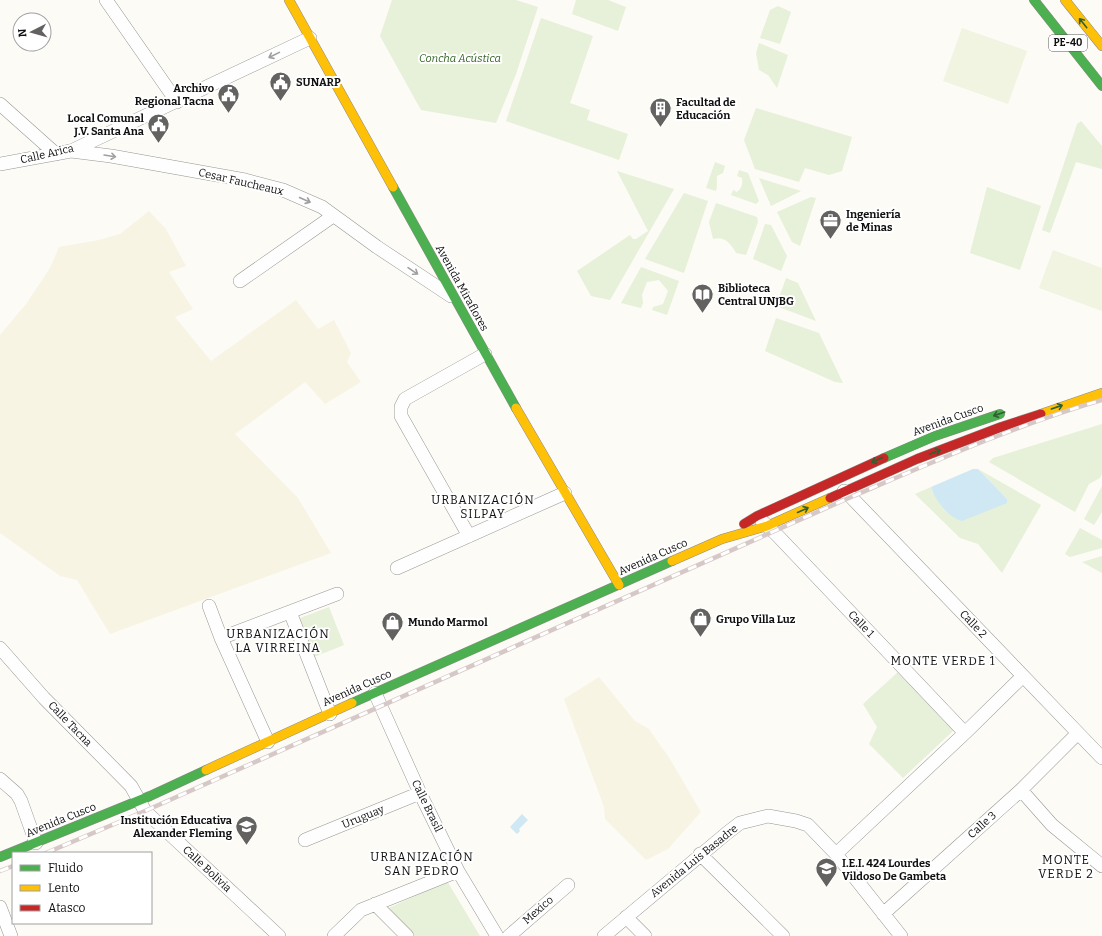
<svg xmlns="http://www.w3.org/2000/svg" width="1102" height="936" viewBox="0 0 1102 936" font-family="Bitter,serif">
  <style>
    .farmland { fill: #f7f4e4 }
    .green { fill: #e7f0d8 }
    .pitch { fill: #f0f4e1 }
    .water { fill: #cfe8f3 }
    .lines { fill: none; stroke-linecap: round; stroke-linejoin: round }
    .street-casing { stroke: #969694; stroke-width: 14 }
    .fast-casing { stroke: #8d8c8a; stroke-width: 10 }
    .slow-casing { stroke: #8d8c8a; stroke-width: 10 }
    .jam-casing { stroke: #8d8c8a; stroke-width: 10 }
    .street { stroke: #fffefe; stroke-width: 13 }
    .fast { stroke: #4caf50; stroke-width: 9 }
    .slow { stroke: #ffc107; stroke-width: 9 }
    .jam { stroke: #c62828; stroke-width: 9 }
    .rail-casing { stroke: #d7c8c8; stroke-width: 4.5 }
    .rail { stroke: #fff; stroke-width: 3; stroke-dasharray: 9; stroke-linecap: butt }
    .oneway { stroke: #2e6030 }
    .oneway2 { stroke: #9f9f9f }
    .labels { text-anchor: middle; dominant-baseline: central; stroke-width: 4; stroke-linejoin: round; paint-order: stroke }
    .shield { fill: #fff; stroke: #585858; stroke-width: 1 }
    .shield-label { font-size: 10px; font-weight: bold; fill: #101010 }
    .park-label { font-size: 11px; font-style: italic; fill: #346524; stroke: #fff }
    .poi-label { font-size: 11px; font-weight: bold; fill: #101010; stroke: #fff; text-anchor: start }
    .street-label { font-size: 11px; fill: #101010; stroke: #fff }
    .neighbourhood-label { font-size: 12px; letter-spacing: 1px; fill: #101010; stroke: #fff }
  </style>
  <rect width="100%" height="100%" fill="#fcfbf6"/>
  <path class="farmland" d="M149,211l17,18 20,37 -17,6 24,37 -18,8 36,44 85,-61 22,29 16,-9 17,33 -4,9 14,20 -36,22 -20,-22 -70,52 63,64 33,55 -221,81 -33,-54 -17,-4 -60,-43v-198l26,-31 24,-36 9,-21 40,-7 21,-6z
    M599,677l36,44 14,8 21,30 31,53 -33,37 -22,11 -41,-41 -1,-12 -40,-108z"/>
  <path class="green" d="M392,0h124l22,7 -22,67 -20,49 -75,-13 -41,-74z
    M576,0h32l18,7 -8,24 -46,-17z
    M778,6l13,6 -11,32 -20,-6 10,-28z
    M541,18l52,18 -23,67 20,7 -3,10 41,14 -9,26 -113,-39z
    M759,43l29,12 -11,33 -9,-13 -9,-5 -3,-17z
    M756,108l96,29 -10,34 -13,4 -24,-7 -6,14 -44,-13 -11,-29z
    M1081,121l21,25v23l-26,-7 -26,71 -8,-3 35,-106z
    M715,162l10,4 -2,7 -6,3c-1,5 1,9 -1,15l-10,-3z
    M739,170l9,3 11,28 -3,3 -25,-9 2,-5 4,2c5,-4 6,-8 5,-14l-5,-2z
    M617,171l57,18 -64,111 -19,-4 -14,-25 53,-36 3,4h3l12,-8z
    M759,178l42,13 -30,15z
    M987,187l54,19 -21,64 -50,-17z
    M684,193l24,8 -24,72 -39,-14z
    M811,197l5,1 -16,48 -8,-4 -15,-30z
    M716,203l41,14 1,5 -12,33 -10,-2c-5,-9 -11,-17 -23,-14l-4,-17z
    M765,224l6,1 16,31 -6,15 -28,-12z
    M641,267l38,14 -12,34 -15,-5 1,-3 10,-3 5,-13 -9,-11 -12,2 -5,13 1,8 -2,5 -20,-5z
    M786,278l12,5 18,38 -40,-15z
    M776,318l43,15 24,50 -8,-1 -70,-31z
    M1102,424v50l-2,4 -11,6 -14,28 -86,-50 4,-4z
    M978,469l63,36 -39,68 -24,-29 -18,-6 -45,-44 16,-7 2,6 74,6z
    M1102,486v26l-8,13 -10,-6z
    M1080,528l22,12v8l-32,9 -5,-3z
    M1102,556v17l-20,-11z
    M329,607l15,38 -30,12 -14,-39z
    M899,671l55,59 -51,48 -34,-34 8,-17 -14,-23z
    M447,881l33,55h-66l-25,-28z"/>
  <path class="pitch" d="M962,28l65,23 -19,53 -65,-23z
    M1053,250l49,18v43l-63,-23z"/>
  <path class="water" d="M973,469h5l29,30v4l-45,18c-13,-3 -27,-21 -31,-34z
    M522,814l6,6 -9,9 1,2 -3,3 -7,-7z"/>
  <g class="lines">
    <defs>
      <path id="street" d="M106,0l71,102
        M0,104l56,50
        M71,151l40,5 134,24 38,10 39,17 55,40 74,49
        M0,164l71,-13 239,-113
        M240,281l93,-65
        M844,491l7,6 251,261
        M762,521l15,14 188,198
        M469,536l-68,-120v-9l4,-8 80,-45
        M397,568l168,-75
        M209,606l12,32 47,104
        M290,612l40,102
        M221,638l116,-44
        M0,648l44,50 87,88 14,25 134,125
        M375,693l45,100 38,78 39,65
        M0,779l17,15 4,7 15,42
        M1021,790l31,35 50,41
        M305,840l115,-47
        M700,854l83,82
        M836,854l129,-121 58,-57
        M375,904l32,32
        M0,907l11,29
        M883,914l138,-124 57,-57
        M626,917l19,19
        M334,936l27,-26 97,-39
        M509,936l59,-51
        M604,936l123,-103 13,-10 28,-7 28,5 12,4 28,29 65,82"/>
      <path id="fast" d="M1034,0l68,86
        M393,187l123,221
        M884,458l51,-22 65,-22
        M352,703l320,-142
        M0,857l150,-61 56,-26"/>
      <path id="slow" d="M289,0l104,187
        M1065,0l37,46
        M516,408l103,177
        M1041,414l61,-21
        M672,561l50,-22 45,-13 63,-28
        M206,770l146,-67"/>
      <path id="jam" d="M830,498l87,-39 84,-32 40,-13
        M744,524l13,-8 127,-58"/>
    </defs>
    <use href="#street" class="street-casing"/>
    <use href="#fast" class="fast-casing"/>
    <use href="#slow" class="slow-casing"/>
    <use href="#jam" class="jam-casing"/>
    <use href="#street" class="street"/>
    <use href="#fast" class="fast"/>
    <use href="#slow" class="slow"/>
    <use href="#jam" class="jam"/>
    <defs>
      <path id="rail" d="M46,853l99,-42 706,-314c82,-35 165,-72 251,-97
        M0,871l13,-5"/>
    </defs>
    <use href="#rail" class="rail-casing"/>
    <use href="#rail" class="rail"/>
  </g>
  <defs><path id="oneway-shaft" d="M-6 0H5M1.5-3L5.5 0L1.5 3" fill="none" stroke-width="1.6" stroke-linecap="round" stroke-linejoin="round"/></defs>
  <g class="oneway">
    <use href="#oneway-shaft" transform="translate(1083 23) rotate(-129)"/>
    <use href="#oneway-shaft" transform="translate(1057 407) rotate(-19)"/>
    <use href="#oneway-shaft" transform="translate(999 414) rotate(161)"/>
    <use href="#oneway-shaft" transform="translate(935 452) rotate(-21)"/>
    <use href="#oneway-shaft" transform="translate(877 460) rotate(155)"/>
    <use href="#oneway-shaft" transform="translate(803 510) rotate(-24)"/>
  </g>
  <g class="oneway2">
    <use href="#oneway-shaft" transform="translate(274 55) rotate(154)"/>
    <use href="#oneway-shaft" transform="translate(110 156) rotate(9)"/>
    <use href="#oneway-shaft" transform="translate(305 200) rotate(24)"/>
    <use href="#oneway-shaft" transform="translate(413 271) rotate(34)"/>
  </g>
  <defs>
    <symbol id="civic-pin" viewBox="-11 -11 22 30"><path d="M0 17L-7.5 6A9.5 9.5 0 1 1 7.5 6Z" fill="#636260" stroke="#fff"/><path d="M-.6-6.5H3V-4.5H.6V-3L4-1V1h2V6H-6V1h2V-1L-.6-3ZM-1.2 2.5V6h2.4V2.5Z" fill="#fff"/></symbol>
    <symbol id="building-pin" viewBox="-11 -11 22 30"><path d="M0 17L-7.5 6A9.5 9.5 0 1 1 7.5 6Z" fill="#636260" stroke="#fff"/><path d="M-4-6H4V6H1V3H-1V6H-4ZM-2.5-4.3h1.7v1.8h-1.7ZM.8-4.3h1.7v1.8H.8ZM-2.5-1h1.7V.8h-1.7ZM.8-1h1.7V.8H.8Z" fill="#fff"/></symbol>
    <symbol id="office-pin" viewBox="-11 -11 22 30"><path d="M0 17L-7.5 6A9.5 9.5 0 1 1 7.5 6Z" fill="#636260" stroke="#fff"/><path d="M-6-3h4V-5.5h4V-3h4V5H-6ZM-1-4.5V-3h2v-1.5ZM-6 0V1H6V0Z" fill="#fff"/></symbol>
    <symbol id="library-pin" viewBox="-11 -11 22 30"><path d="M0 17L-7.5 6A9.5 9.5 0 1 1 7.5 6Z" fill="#636260" stroke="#fff"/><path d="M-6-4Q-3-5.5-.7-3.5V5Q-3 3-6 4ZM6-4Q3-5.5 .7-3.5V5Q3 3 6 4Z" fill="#fff"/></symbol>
    <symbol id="shop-pin" viewBox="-11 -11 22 30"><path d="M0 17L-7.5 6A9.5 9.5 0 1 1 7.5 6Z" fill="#636260" stroke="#fff"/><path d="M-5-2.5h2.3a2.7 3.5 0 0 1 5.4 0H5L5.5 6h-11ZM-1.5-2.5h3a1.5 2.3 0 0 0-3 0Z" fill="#fff"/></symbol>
    <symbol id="school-pin" viewBox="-11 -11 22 30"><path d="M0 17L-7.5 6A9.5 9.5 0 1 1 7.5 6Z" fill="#636260" stroke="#fff"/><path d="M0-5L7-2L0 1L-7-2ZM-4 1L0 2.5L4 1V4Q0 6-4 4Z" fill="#fff"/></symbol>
  </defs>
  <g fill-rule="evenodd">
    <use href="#civic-pin" x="268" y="70" width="25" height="34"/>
    <use href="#civic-pin" x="216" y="82" width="25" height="34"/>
    <use href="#building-pin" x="648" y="96" width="25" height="34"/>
    <use href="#civic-pin" x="146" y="112" width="25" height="34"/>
    <use href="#office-pin" x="818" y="208" width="25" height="34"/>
    <use href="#library-pin" x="690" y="282" width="25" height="34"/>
    <use href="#shop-pin" x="688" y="606" width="25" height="34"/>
    <use href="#shop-pin" x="380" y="610" width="25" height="34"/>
    <use href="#school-pin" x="234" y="814" width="25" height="34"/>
    <use href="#school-pin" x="814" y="856" width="25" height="34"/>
  </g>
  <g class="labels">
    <rect class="shield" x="1049" y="35" width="38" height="16" rx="3"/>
    <g class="shield-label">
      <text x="1068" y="43">PE-40</text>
    </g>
    <g class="park-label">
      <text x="460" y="58">Concha Acústica</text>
    </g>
    <g class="poi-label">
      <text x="296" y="82">SUNARP</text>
      <text x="214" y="88" text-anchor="end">Archivo<tspan x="214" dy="13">Regional Tacna</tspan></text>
      <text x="676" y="102">Facultad de<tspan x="676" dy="13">Educación</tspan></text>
      <text x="144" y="118" text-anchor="end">Local Comunal<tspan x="144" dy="13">J.V. Santa Ana</tspan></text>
      <text x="846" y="214">Ingeniería<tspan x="846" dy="13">de Minas</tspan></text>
      <text x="718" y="288">Biblioteca<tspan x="718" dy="13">Central UNJBG</tspan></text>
      <text x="716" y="619">Grupo Villa Luz</text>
      <text x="408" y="622">Mundo Marmol</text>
      <text x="232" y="820" text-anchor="end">Institución Educativa<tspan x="232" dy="13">Alexander Fleming</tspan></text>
      <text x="842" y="863">I.E.I. 424 Lourdes<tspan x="842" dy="13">Vildoso De Gambeta</tspan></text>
    </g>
    <g class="street-label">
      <text transform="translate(47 154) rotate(-13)">Calle Arica</text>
      <text transform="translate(241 182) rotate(13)">Cesar Faucheaux</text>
      <text transform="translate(462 288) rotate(61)">Avenida Miraflores</text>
      <text transform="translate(948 420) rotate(-20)">Avenida Cusco</text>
      <text transform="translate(653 557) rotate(-24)">Avenida Cusco</text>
      <text transform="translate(861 624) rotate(46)">Calle 1</text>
      <text transform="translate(973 624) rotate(46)">Calle 2</text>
      <text transform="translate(357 688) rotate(-24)">Avenida Cusco</text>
      <text transform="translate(70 724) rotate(46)">Calle Tacna</text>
      <text transform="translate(427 806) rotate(64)">Calle Brasil</text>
      <text transform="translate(363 817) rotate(-22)">Uruguay</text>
      <text transform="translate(61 820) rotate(-22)">Avenida Cusco</text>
      <text transform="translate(982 825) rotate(-42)">Calle 3</text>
      <text transform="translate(694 861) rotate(-39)">Avenida Luis Basadre</text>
      <text transform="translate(207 869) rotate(43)">Calle Bolivia</text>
      <text transform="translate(538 910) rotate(-41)">Mexico</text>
    </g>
    <g class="neighbourhood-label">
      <text x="483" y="500">URBANIZACIÓN<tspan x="483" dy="14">SILPAY</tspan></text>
      <text x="278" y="634">URBANIZACIÓN<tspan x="278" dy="14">LA VIRREINA</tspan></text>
      <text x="943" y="661">MONTE VERDE 1</text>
      <text x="422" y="857">URBANIZACIÓN<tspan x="422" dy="14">SAN PEDRO</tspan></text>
      <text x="1066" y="860">MONTE<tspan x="1066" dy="14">VERDE 2</tspan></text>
    </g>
  </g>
  <rect x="12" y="852" width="140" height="72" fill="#ffffff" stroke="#9f9f9f"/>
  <rect x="20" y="865" width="20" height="6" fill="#4caf50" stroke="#9f9f9f"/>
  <text x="48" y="872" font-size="12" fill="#101010">Fluido</text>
  <rect x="20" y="885" width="20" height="6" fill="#ffc107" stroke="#9f9f9f"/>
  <text x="48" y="892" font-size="12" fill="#101010">Lento</text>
  <rect x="20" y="905" width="20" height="6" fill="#c62828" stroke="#9f9f9f"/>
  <text x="48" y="912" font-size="12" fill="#101010">Atasco</text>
  <g transform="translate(32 32) rotate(264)"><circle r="19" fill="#ffffff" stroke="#9f9f9f"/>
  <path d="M0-3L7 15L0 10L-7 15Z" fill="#636260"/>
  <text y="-6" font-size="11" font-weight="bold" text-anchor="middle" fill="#101010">N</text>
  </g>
</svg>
